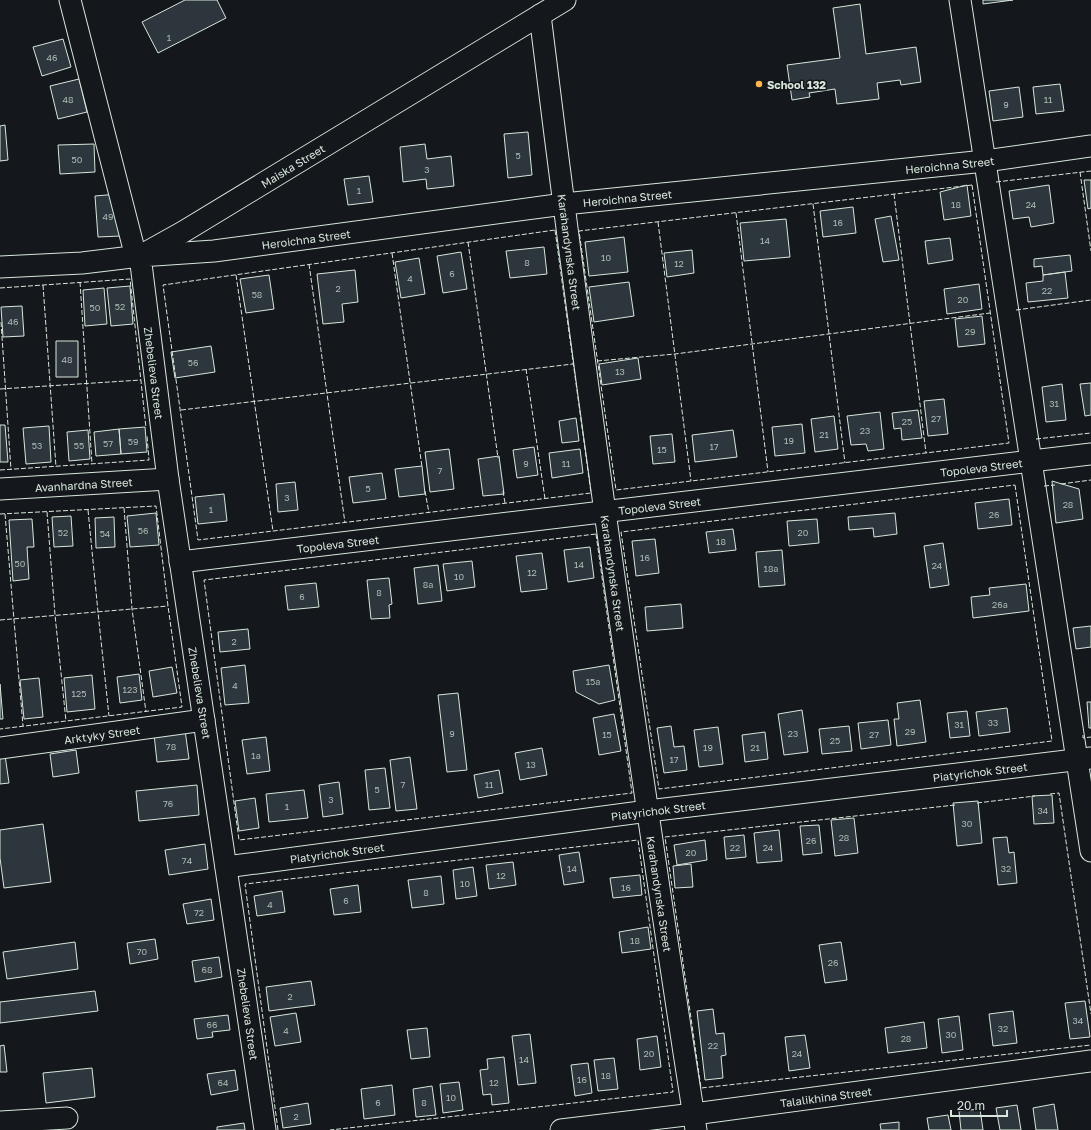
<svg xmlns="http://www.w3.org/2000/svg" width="1091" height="1130" viewBox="0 0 1091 1130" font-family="'Golos Text',sans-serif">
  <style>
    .building { fill: #2c363c; stroke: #d8e6dc }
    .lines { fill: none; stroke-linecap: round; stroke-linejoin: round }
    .minor-casing { stroke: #d8e6dc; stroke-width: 23 }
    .minor { stroke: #14181c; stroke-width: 21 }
    .fence { stroke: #d8e6dc; stroke-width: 1; stroke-dasharray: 5 2; stroke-linecap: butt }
    .poi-dot { fill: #ffb74d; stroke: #14181c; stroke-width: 1.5 }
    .labels { text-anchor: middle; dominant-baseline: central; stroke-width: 3; stroke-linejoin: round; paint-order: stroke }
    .number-label { font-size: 9px; fill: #adbab4 }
    .poi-label { font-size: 11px; font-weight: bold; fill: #d8e6dc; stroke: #14181c; text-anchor: start }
    .street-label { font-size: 11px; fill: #d8e6dc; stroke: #14181c }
  </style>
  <rect width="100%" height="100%" fill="#14181c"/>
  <path class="building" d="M185,0h32l9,18 -68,35 -16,-31z
    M983,0h30l-30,4z
    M860,4l6,50 50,-7 5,35 -20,3 -1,-5 -23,3 2,16 -42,5 -2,-15 -26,4 1,4 -18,3 -5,-35 53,-7 -7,-50z
    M63,39l8,28 -29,9 -9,-29z
    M79,79l8,33 -29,7 -8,-33z
    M1060,84l4,27 -28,3 -3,-27z
    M1019,87l4,30 -30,4 -4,-30z
    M5,125l3,35 -8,1v-35z
    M528,132l4,43 -24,3 -4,-44z
    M94,144l1,28 -35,2 -2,-29z
    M425,144l2,15 24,-3 3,30 -27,3 -1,-10 -23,3 -3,-35z
    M369,176l4,26 -25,3 -4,-26z
    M1084,180h7v28l-3,1z
    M967,185l4,31 -27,4 -4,-28z
    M1049,185l5,38 -23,4 -2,-10 -16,2 -4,-28z
    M118,194l2,42 -22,1 -3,-41z
    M853,207l3,26 -33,4 -3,-26z
    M891,216l8,44 -16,2 -8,-43z
    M786,219l4,38 -46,4 -4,-38z
    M624,237l4,35 -39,4 -4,-34z
    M950,238l3,22 -25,4 -3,-23z
    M544,247l3,27 -37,4 -4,-27z
    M692,250l2,23 -27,4 -3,-24z
    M461,252l6,37 -24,4 -6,-37z
    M1070,255l2,16 -29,4 -1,-9 -8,1v-8z
    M419,258l6,36 -24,4 -6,-36z
    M355,270l3,32 -16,2 2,18 -21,2 -6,-50z
    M1065,272l3,26 -40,4 -2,-19 17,-2v-6z
    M269,275l5,34 -28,4 -6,-34z
    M629,282l5,34 -40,6 -5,-35z
    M979,284l3,25 -35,5 -3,-25z
    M130,286l3,38 -22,2 -4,-38z
    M104,288l3,36 -22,2 -2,-36z
    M22,306l2,30 -21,1 -2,-30z
    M982,316l3,28 -27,3 -3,-28z
    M56,341h22v36h-22z
    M211,346l4,26 -40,6 -4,-26z
    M638,358l3,21 -39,6 -3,-21z
    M1091,383v32l-6,1 -5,-32z
    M1062,384l4,36 -20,2 -4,-35z
    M944,399l4,35 -20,2 -4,-35z
    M918,410l4,28 -20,2 -1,-12 -7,1 -2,-16z
    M880,412l4,37 -16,2 -2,-7 -15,1 -4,-29z
    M834,416l4,33 -23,3 -4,-33z
    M576,418l3,23 -17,2 -3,-22z
    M802,424l3,29 -30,3 -3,-29z
    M0,425h5l3,37h-8z
    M49,426l2,36 -25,2 -3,-36z
    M145,427l2,25 -26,2 -2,-25z
    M119,429l2,25 -25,2 -2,-24z
    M88,430l2,29 -21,2 -2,-29z
    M733,430l4,27 -42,5 -3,-27z
    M672,434l3,28 -22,2 -3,-28z
    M534,447l4,28 -21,3 -4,-28z
    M449,449l5,40 -24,3 -5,-40z
    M580,449l3,24 -31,5 -3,-25z
    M499,456l5,38 -21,2 -5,-37z
    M422,466l3,28 -26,3 -4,-28z
    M382,473l4,26 -33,4 -4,-26z
    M1052,481l27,8 4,30 -27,4z
    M295,482l3,28 -20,2 -2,-28z
    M224,494l3,27 -29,3 -3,-27z
    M1009,499l3,26 -34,4 -3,-26z
    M156,513l3,32 -29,2 -3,-31z
    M895,513l2,21 -23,3 -1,-9 -24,2 -1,-13z
    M71,516l2,30 -19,1 -2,-30z
    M114,517l1,30 -19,1 -1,-30z
    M32,519l2,28h-7l2,32 -16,2 -4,-61z
    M817,519l2,24 -30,3 -2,-25z
    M733,529l3,21 -27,3 -3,-21z
    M655,539l4,34 -23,3 -4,-35z
    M943,543l6,42 -19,3 -6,-42z
    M590,547l4,31 -26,4 -4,-32z
    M782,550l3,35 -26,2 -3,-35z
    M542,553l5,36 -26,3 -5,-36z
    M472,561l3,26 -28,4 -4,-27z
    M438,565l4,36 -24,3 -4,-36z
    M389,578l3,26 -3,1 1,13 -19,1 -4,-39z
    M316,583l3,24 -31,3 -3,-24z
    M1026,584l3,27 -56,7 -2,-21 19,-2 -1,-7z
    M681,604l2,24 -36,3 -2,-24z
    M1091,626v21l-15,2 -3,-21z
    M248,629l2,20 -30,3 -2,-20z
    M245,665l4,38 -24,2 -4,-37z
    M609,665l6,35 -16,4 -23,-12 -3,-21z
    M172,667l5,26 -24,4 -4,-26z
    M139,674l3,26 -22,3 -3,-26z
    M92,675l3,34 -28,3 -3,-34z
    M39,678l4,39 -19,2 -4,-39z
    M0,684l3,35h-3z
    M458,693l9,77 -20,2 -9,-77z
    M920,700l6,42 -29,4 -3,-27h5l-2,-16z
    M1087,702h4v26h-2z
    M1007,708l3,24 -31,4 -3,-24z
    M802,710l6,42 -24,3 -6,-41z
    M967,711l3,25 -20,2 -3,-25z
    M614,714l7,37 -22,4 -6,-37z
    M888,720l3,25 -30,4 -3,-26z
    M671,726l3,21 10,-1 3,24 -23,3 -7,-45z
    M849,726l3,25 -30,3 -3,-25z
    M718,727l5,37 -24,3 -5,-37z
    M185,730l4,29 -32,3 -3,-28z
    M765,732l3,27 -23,3 -3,-27z
    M266,737l4,34 -23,3 -5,-34z
    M542,748l5,27 -27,5 -5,-27z
    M76,750l3,23 -26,4 -3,-23z
    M0,755h5l4,28 -9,1z
    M410,757l7,52 -21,2 -6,-51z
    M385,768l5,40 -21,2 -4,-40z
    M499,770l4,23 -25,5 -4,-23z
    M339,782l4,32 -20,3 -4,-32z
    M197,785l2,30 -60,6 -3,-30z
    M304,790l4,28 -39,4 -3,-28z
    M1052,795l2,28 -20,1 -2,-28z
    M255,798l4,30 -20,3 -4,-30z
    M978,801l4,42 -25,3 -4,-43z
    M854,818l4,35 -23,3 -4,-36z
    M43,824l8,58 -47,6 -4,-30v-28z
    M819,825l3,28 -19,2 -3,-29z
    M779,830l3,31 -25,2 -3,-30z
    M744,835l2,22 -20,2 -2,-22z
    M1007,837l2,16 5,-1 3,31 -19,2 -5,-47z
    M705,840l2,20 -30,5 -3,-20z
    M205,844l3,25 -39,6 -4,-25z
    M579,852l5,30 -20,3 -5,-30z
    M513,862l3,23 -27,4 -3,-24z
    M691,864l2,23 -18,1 -2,-22z
    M473,867l4,29 -21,3 -3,-29z
    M640,875l2,20 -29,3 -3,-20z
    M441,876l3,28 -32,4 -4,-28z
    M358,885l3,27 -27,3 -4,-26z
    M282,891l3,21 -28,4 -3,-20z
    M211,899l3,21 -27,4 -4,-20z
    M648,927l3,22 -29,4 -3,-21z
    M155,939l3,20 -28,5 -3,-21z
    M75,942l3,27 -71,10 -4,-27z
    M841,942l6,38 -22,3 -6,-38z
    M219,957l3,20 -27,5 -3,-21z
    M311,981l4,24 -46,6 -3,-24z
    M95,991l3,20 -98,12v-21z
    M1085,1001l5,36 -20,2 -5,-36z
    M713,1009l3,25 8,-1 2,22 -5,1 2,22 -18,2 -8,-69z
    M1013,1011l4,32 -24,3 -4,-32z
    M296,1013l5,29 -26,4 -5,-29z
    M228,1015l2,15 -18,2 1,5 -16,2 -3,-20z
    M959,1016l4,34 -21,3 -4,-34z
    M924,1022l3,26 -39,5 -3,-25z
    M427,1028l3,29 -19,2 -4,-29z
    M530,1034l6,49 -18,2 -6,-49z
    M805,1035l5,33 -21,3 -4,-34z
    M657,1036l4,31 -21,3 -3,-31z
    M4,1045l3,27h-7v-26z
    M504,1057l5,46 -17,2 -1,-11 -8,1 -3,-25 8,-1 -1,-10z
    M614,1058l4,31 -20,2 -4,-31z
    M588,1063l4,30 -17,3 -4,-31z
    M92,1068l3,29 -49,6 -3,-30z
    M235,1070l3,20 -27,5 -4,-21z
    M459,1082l4,28 -20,3 -3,-29z
    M392,1085l3,30 -31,4 -3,-30z
    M432,1086l4,29 -20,2 -3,-28z
    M308,1103l3,21 -28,4 -3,-20z
    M1054,1104l4,26h-22l-3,-22z
    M1017,1105l4,25h-21l-4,-22z
    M980,1109l3,21h-22l-2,-19z
    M948,1115l3,15h-22l-2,-12z
    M899,1122v8h-18l-1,-6z
    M244,1123l1,7h-28v-3z"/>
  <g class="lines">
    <defs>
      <g id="minor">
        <path d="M70,0l66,257"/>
        <path d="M960,0l131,851"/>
        <path id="s1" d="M540,15c46,373 98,744 156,1115"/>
        <path id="s2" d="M0,267l82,-4 58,-7 43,-24 382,-232"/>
        <path id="s3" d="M0,489l168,-10"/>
        <path id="s4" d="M180,562l911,-108"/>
        <path id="s5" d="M0,748l204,-28"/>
        <path id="s6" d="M226,867l422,-56 443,-53"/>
        <path d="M0,1122l67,-4"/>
        <path id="s7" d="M265,1130l-97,-651 -28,-223 74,-5 350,-47 421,-43 106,-15"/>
        <path id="s8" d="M561,1130l133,-16 397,-53"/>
      </g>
    </defs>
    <use href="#minor" class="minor-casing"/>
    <use href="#minor" class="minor"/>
    <path class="fence" d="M1080,172l11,79
      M996,182l95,-11
      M972,185l37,258 -393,47 -37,-259z
      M894,194l32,259
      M813,204l32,259
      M736,213l32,259
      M658,222l33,259
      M555,230l36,263 -393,47 -35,-255z
      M468,242l30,216
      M392,253l30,214
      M309,264l36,259
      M236,275l37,256
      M80,282l12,182
      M43,285l13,182
      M0,288l130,-9 16,149
      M1016,310l75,-10
      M1,322l10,148
      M597,361l78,-7 315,-41
      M526,369l19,130
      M0,389l141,-9
      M181,410l392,-46
      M1036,439l55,-6
      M0,470l149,-10 -2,-24
      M1061,484l30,-4
      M1015,485l37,256 -393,48 -38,-257z
      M1044,486l11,-1
      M425,491l4,22
      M503,491l2,12
      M124,508l8,101 14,103
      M88,510l10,102 11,104
      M47,512l8,103 11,106
      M0,514l156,-8 12,100 14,101 -182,22
      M5,514l18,212
      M596,534l36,259 -393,47 -35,-260z
      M0,620l168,-14
      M1083,735v3l8,-1
      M1050,794l9,-1 32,221
      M977,803l58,-7
      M955,805l-290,32 36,251 390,-43
      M278,1130l-33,-246 393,-44 35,252 -343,38"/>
  </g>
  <circle class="poi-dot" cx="759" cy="84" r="4"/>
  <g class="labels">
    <g class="number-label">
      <text x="169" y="37">1</text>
      <text x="52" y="57">46</text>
      <text x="68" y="99">48</text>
      <text x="1048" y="99">11</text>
      <text x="1006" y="104">9</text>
      <text x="518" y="155">5</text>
      <text x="77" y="159">50</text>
      <text x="427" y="169">3</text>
      <text x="359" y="190">1</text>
      <text x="956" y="204">18</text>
      <text x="1031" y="204">24</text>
      <text x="108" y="216">49</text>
      <text x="838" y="222">16</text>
      <text x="765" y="240">14</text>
      <text x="606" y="257">10</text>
      <text x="527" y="262">8</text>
      <text x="679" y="263">12</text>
      <text x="452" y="273">6</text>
      <text x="410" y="278">4</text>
      <text x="338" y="288">2</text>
      <text x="1047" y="290">22</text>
      <text x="257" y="294">58</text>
      <text x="963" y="299">20</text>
      <text x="120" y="306">52</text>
      <text x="95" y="307">50</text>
      <text x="13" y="321">46</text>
      <text x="970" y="331">29</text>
      <text x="67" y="359">48</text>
      <text x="193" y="362">56</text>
      <text x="620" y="371">13</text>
      <text x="1054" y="403">31</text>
      <text x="936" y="418">27</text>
      <text x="907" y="421">25</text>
      <text x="865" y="430">23</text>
      <text x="824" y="434">21</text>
      <text x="789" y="440">19</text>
      <text x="133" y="441">59</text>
      <text x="108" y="443">57</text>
      <text x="37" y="445">53</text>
      <text x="79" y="445">55</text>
      <text x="714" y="446">17</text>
      <text x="662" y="449">15</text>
      <text x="526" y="463">9</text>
      <text x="566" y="463">11</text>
      <text x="440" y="470">7</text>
      <text x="368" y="488">5</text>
      <text x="287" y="497">3</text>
      <text x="1068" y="504">28</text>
      <text x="211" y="509">1</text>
      <text x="994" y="514">26</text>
      <text x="143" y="530">56</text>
      <text x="63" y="532">52</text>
      <text x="803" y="532">20</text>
      <text x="105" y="533">54</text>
      <text x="721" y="541">18</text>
      <text x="645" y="557">16</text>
      <text x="20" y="563">50</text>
      <text x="579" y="564">14</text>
      <text x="937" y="565">24</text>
      <text x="771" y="568">18а</text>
      <text x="532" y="572">12</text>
      <text x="459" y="576">10</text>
      <text x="428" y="584">8а</text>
      <text x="379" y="592">8</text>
      <text x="302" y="596">6</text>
      <text x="1000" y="604">26а</text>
      <text x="234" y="641">2</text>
      <text x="593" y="681">15а</text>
      <text x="235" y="685">4</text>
      <text x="130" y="689">123</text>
      <text x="79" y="693">125</text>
      <text x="993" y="722">33</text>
      <text x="959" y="724">31</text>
      <text x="910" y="731">29</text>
      <text x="452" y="733">9</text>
      <text x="793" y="733">23</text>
      <text x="607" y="734">15</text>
      <text x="874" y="734">27</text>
      <text x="835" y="740">25</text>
      <text x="171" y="746">78</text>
      <text x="708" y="747">19</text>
      <text x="755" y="747">21</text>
      <text x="256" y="755">1а</text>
      <text x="674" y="759">17</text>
      <text x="531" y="764">13</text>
      <text x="403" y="784">7</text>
      <text x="489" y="784">11</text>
      <text x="377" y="789">5</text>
      <text x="331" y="799">3</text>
      <text x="168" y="803">76</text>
      <text x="287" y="806">1</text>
      <text x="1043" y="810">34</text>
      <text x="967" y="823">30</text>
      <text x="844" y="837">28</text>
      <text x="811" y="840">26</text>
      <text x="735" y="847">22</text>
      <text x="768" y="847">24</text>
      <text x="691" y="852">20</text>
      <text x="187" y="860">74</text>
      <text x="572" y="868">14</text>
      <text x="1006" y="868">32</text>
      <text x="501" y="875">12</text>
      <text x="465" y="883">10</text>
      <text x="626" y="887">16</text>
      <text x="426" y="892">8</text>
      <text x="346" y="900">6</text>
      <text x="270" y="904">4</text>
      <text x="199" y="912">72</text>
      <text x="635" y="940">18</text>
      <text x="142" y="951">70</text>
      <text x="833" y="962">26</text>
      <text x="207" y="969">68</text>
      <text x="290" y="996">2</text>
      <text x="1078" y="1020">34</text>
      <text x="212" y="1024">66</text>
      <text x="1003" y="1028">32</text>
      <text x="286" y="1030">4</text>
      <text x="951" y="1034">30</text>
      <text x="906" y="1038">28</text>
      <text x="713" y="1045">22</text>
      <text x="649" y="1053">20</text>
      <text x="797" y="1053">24</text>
      <text x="524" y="1059">14</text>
      <text x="606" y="1075">18</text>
      <text x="582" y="1079">16</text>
      <text x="223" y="1082">64</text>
      <text x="494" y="1082">12</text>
      <text x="451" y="1097">10</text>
      <text x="378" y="1102">6</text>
      <text x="424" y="1102">8</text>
      <text x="296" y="1116">2</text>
    </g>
    <g class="poi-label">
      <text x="767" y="84">School 132</text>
    </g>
    <g class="street-label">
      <text stroke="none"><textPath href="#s2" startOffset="318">Maiska Street</textPath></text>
      <text stroke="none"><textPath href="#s7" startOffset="1698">Heroichna Street</textPath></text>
      <text stroke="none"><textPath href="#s7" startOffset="1374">Heroichna Street</textPath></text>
      <text stroke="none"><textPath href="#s7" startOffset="1050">Heroichna Street</textPath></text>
      <text stroke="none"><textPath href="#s1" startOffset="239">Karahandynska Street</textPath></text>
      <text transform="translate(154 373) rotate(83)">Zhebelieva Street</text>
      <text stroke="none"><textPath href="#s4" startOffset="807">Topoleva Street</textPath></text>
      <text stroke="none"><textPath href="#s3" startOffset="84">Avanhardna Street</textPath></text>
      <text stroke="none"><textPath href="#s4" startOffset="483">Topoleva Street</textPath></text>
      <text stroke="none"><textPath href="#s4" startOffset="159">Topoleva Street</textPath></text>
      <text stroke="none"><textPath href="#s1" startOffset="563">Karahandynska Street</textPath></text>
      <text transform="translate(200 693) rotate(81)">Zhebelieva Street</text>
      <text stroke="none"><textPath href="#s5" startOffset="103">Arktyky Street</textPath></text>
      <text stroke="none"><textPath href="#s6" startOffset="760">Piatyrichok Street</textPath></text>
      <text stroke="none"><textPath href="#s6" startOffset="436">Piatyrichok Street</textPath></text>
      <text stroke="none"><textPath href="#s6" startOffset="112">Piatyrichok Street</textPath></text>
      <text stroke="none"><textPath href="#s1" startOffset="887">Karahandynska Street</textPath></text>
      <text transform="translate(248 1014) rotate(82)">Zhebelieva Street</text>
      <text stroke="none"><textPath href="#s8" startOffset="267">Talalikhina Street</textPath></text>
    </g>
  </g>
  <path d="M951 1110v6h56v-6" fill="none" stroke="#d8e6dc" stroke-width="2"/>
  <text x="957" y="1110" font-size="12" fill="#d8e6dc" stroke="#14181c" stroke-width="3" paint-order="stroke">20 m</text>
</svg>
